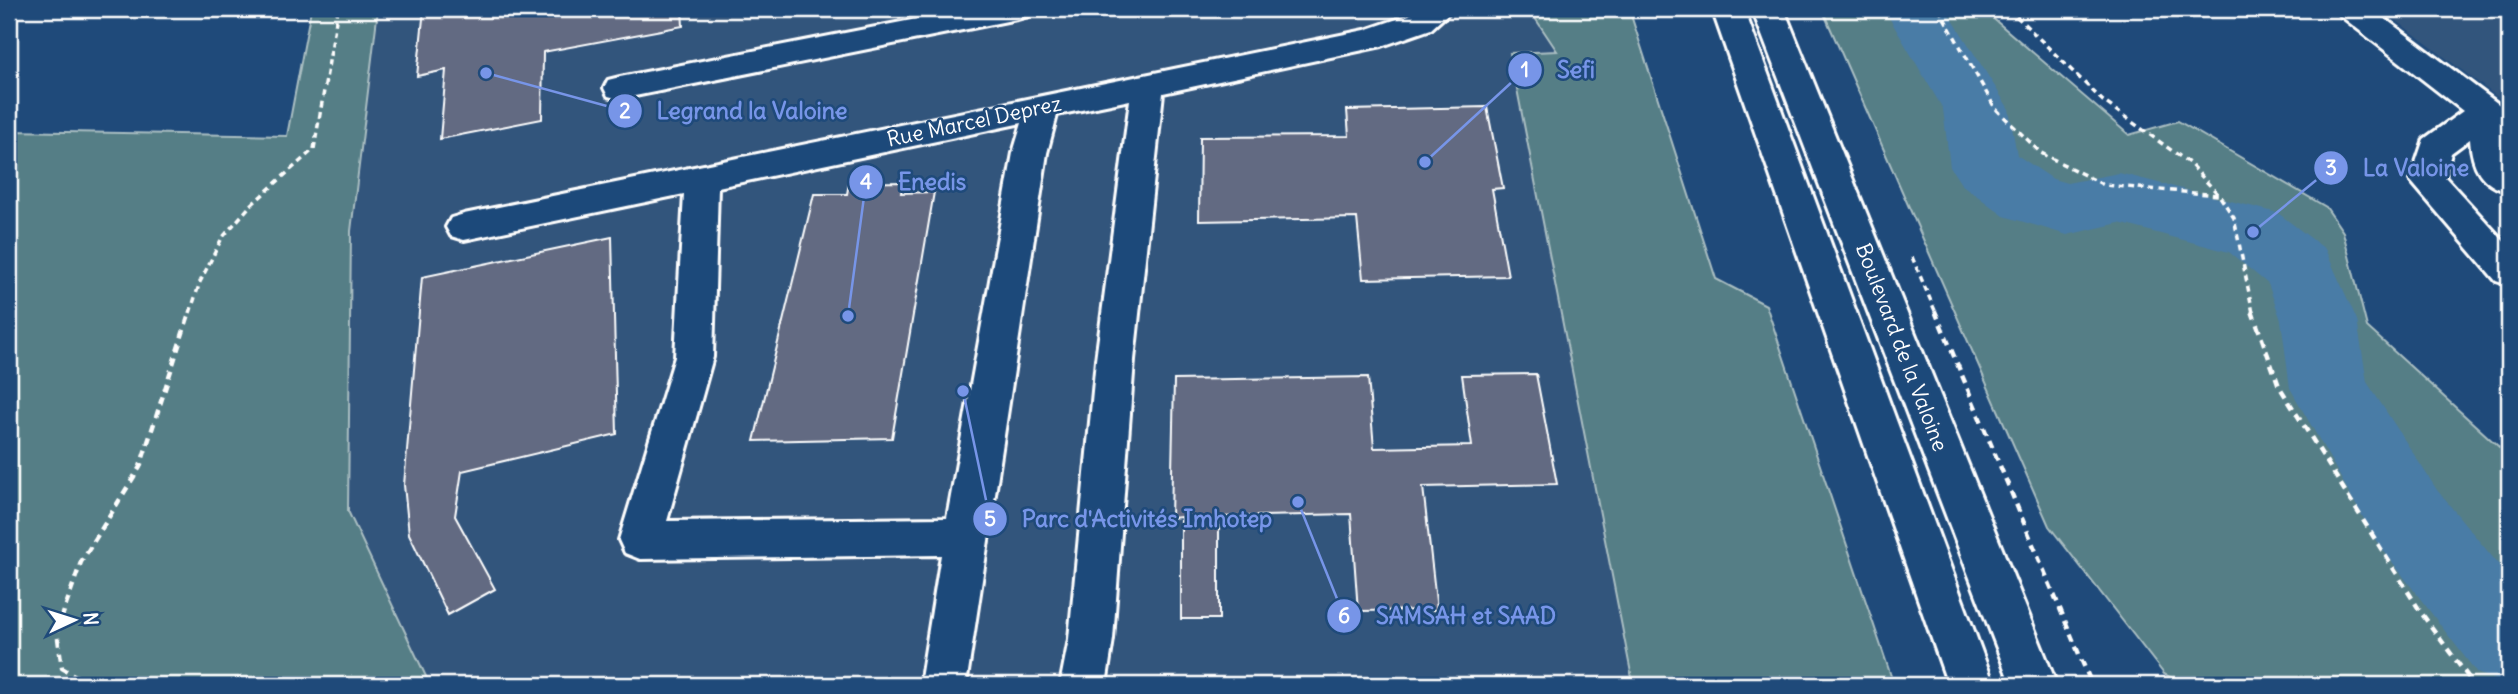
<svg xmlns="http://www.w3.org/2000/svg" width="2518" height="694" viewBox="0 0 2518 694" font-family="Delius,sans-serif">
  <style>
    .built { fill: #33547c }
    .green { fill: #557e86; stroke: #aabec2; stroke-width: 2 }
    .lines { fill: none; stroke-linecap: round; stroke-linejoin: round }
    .river { fill: #497ba6; fill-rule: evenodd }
    .building { fill: #626b82; stroke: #fff; stroke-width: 2 }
    .minor-casing { stroke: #fff; stroke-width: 6 }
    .major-casing { stroke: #fff; stroke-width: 6 }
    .path-far1 { stroke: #fff; stroke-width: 3.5; stroke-dasharray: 6 4.5; stroke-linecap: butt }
    .path { stroke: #fff; stroke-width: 4.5; stroke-dasharray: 8 6; stroke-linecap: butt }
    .minor { fill: #1f4a7a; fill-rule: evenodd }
    .major { fill: #1f4a7a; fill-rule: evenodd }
    .labels { text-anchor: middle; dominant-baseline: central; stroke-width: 5; stroke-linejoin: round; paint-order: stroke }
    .street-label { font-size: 21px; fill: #fff; stroke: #1f4a7a }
    .leader { fill: none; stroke: #7795e8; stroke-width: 2.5 }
    .callout-dot { fill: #7795e8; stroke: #1f4a7a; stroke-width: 2.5 }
    .mark-label { font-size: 21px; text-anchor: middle; font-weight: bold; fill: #fff }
    .callout-label { font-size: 23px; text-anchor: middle; font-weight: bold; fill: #7795e8; stroke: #1f4a7a; stroke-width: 5; stroke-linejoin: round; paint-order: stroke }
  </style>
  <rect width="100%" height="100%" fill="#1f4a7a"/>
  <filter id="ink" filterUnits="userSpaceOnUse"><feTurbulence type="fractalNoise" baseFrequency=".0143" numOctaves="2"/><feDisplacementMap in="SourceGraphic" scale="14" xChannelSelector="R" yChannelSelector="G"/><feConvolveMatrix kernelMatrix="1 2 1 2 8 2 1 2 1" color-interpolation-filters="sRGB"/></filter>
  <g filter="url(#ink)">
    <path class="built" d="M378,9h1151l28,42 -47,3 122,624 -111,7h-1091l-82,-174 3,-280z
      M2381,9h128v97z"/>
    <path class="green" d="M311,9h67l-27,222 -3,280 82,174h-421v-554l278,5z
      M1529,9h100l87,270 50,26 128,380h-373l111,-7 -122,-625 47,-2z
      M1822,9h160l147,126 49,-14 148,86 17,25 24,95 142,129v229h-324l-21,-11 -115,-148z"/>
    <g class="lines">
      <path class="river" d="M1884,9h62l63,100 8,46 36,24 14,4 52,-10 159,40 47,36 32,71 10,62 70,108 72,87v108l-32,-12 -100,-131 -87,-154 -9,-68 -13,-36 -39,-32 -110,-29 -52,12 -63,-19 -43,-32 -11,-17 -7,-58z"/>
    </g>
    <path class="building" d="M424,9h258l1,17 -140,26 -1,67 -102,20 6,-69 -29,6z
      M1487,107l16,81 -11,1 16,87 -145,3 -6,-61 -158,3 1,-84 149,-1 -2,-26z
      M903,182l-2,11 33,-1 -42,246 -138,3 60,-247h33l2,-11z
      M612,237l5,197 -155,37 -7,45 40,73 -47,26 -39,-81 -5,-49 18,-208z
      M1536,374l21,110 -134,3 14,123 -79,1 -7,-97 -132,3v102h-38v-102l-10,1 3,-138 194,-3 6,71 98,-2 -10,-71z"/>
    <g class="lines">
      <defs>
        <path id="minor" d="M968,9h65l-5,7 -11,3 -397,80 -12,-3 -4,-8 4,-8 12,-3z
          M1417,9h36l-22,20 -49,17 -219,47 -29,267 -21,279 -7,46h-46l9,-46 27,-279 34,-260 -73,15 -10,38 -81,532h-46l21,-130 -301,4 -15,-6 -6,-13 56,-183 9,-163 -220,46 -13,-4 -5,-9 5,-9 13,-4 901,-184 44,-15zM1022,123l-9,30 -66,365 -280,3 46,-164 5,-170z
          M2337,9h35l137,103v29l-5,-2 2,19 3,3v31c-28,-7 -37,-25 -39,-53l-19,14 -6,24 64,70v38l-13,-4 -86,-101 14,-41 39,-28 -122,-95z"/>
        <path id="major" d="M1712,9h32l250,676h-46z
          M1752,9h32l273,676h-46z"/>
      </defs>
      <use href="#minor" class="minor-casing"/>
      <use href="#major" class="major-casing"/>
      <path class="path-far1" d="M1939,9l56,99 46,45 63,32 114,10
        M2009,9l94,92 86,62 30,32 15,23 19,95
        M1912,257l24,56
        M190,313l10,-31 22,-44 28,-32 64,-57 24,-140"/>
      <path class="path" d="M1935,311l157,374
        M2252,311l27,75 143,228 52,71
        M91,685l-29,-17 -5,-37 24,-69 59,-95 50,-156"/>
      <use href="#minor" class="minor"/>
      <use href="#major" class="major"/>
    </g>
  </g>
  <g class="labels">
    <g class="street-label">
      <text transform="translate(974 121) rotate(-12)">Rue Marcel Deprez</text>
      <text transform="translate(1902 347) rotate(69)">Boulevard de la Valoine</text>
    </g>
  </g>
  <path class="leader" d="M1425 162L1525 70M486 73L625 111M2253 232L2331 168M848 316L866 182M963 391L990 519M1298 502L1344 616"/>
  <g class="callout-dot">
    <circle cx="1425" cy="162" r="7"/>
    <circle cx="486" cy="73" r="7"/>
    <circle cx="2253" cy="232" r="7"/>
    <circle cx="848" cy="316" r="7"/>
    <circle cx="963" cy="391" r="7"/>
    <circle cx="1298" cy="502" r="7"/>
    <circle cx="1525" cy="70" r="18"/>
    <circle cx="625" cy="111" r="18"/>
    <circle cx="2331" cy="168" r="18"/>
    <circle cx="866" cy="182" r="18"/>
    <circle cx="990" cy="519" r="18"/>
    <circle cx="1344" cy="616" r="18"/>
  </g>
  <g class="mark-label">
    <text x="1525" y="77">1</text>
    <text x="625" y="118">2</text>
    <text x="2331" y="175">3</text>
    <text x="866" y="189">4</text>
    <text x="990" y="526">5</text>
    <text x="1344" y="623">6</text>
  </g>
  <g class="callout-label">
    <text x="1576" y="78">Sefi</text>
    <text x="752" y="119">Legrand la Valoine</text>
    <text x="2416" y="176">La Valoine</text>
    <text x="932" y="190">Enedis</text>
    <text x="1147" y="527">Parc d'Activités Imhotep</text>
    <text x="1466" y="624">SAMSAH et SAAD</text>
  </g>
  <rect width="2518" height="694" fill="none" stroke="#1f4a7a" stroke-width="35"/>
  <rect x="18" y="18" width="2483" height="659" fill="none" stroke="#fff" stroke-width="2.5" filter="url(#ink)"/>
  <g transform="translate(74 620) rotate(86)" stroke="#1f4a7a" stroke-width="5" paint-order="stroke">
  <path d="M0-5L12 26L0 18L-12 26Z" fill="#ffffff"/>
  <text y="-10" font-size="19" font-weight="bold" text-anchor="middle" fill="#ffffff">N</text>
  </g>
</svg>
